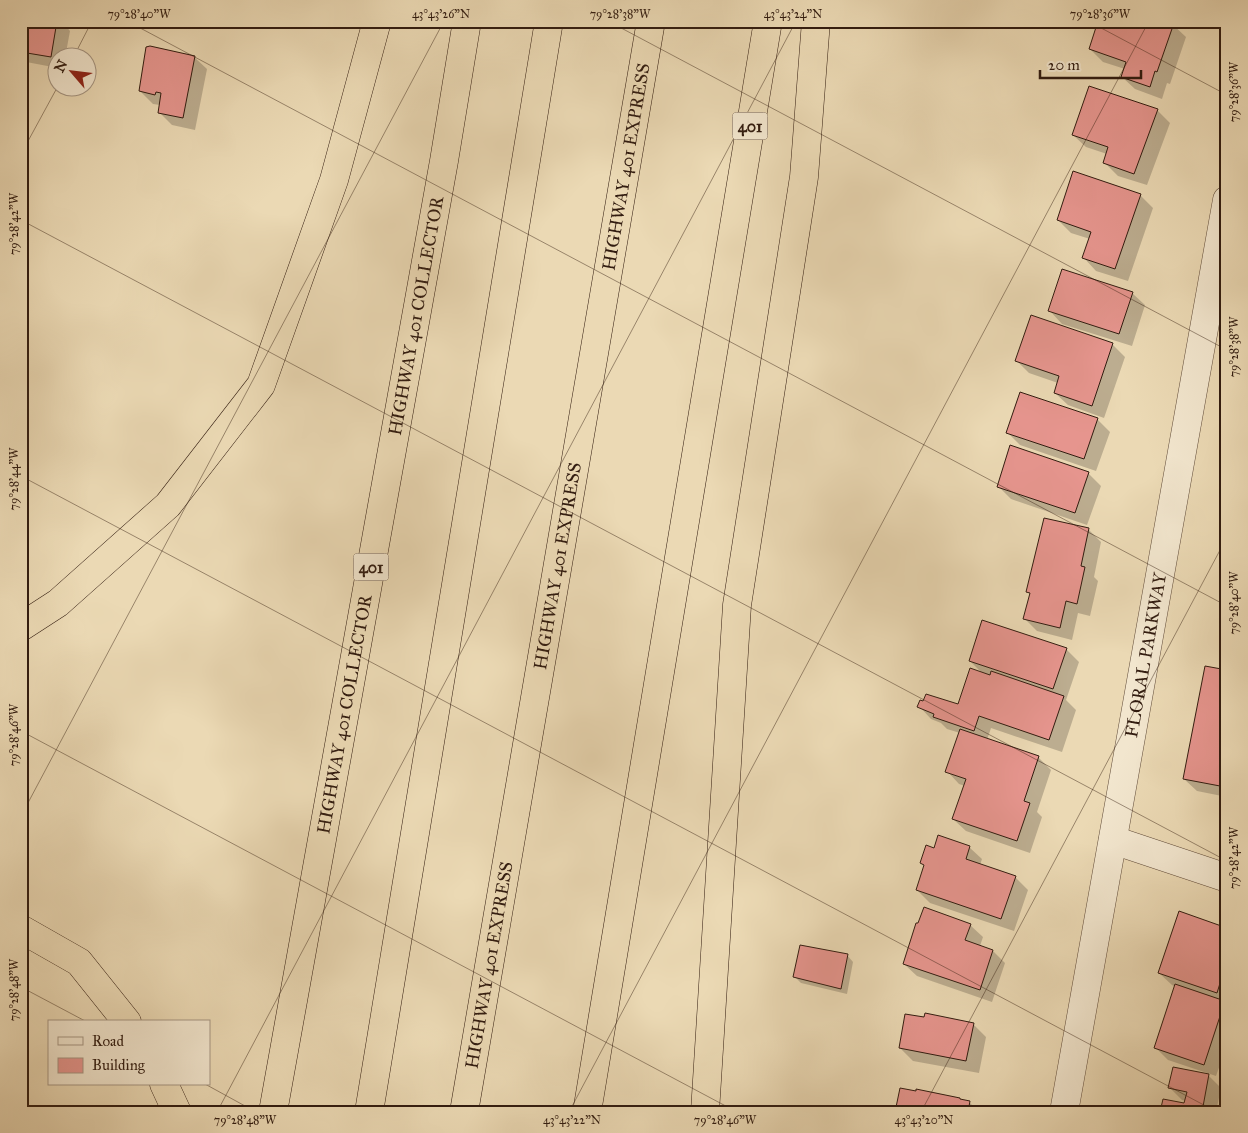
<svg xmlns="http://www.w3.org/2000/svg" width="1248" height="1133" viewBox="0 0 1248 1133" font-family="'IM FELL Great Primer',serif">
  <style>
    .shadow { fill: #0003 }
    .building { fill: #e6958e; stroke: #321c10 }
    .lines { fill: none; stroke-linecap: round; stroke-linejoin: round }
    .minor-casing { stroke: #604b39; stroke-width: 29 }
    .highway-casing { stroke: #321c10; stroke-width: 29 }
    .minor { stroke: #f2e6ce; stroke-width: 28 }
    .highway { stroke: #ebd9b4; stroke-width: 28 }
    .ticks { fill: none; stroke: #321c10; stroke-width: 1; stroke-opacity: 0.45 }
    .labels { text-anchor: middle; dominant-baseline: central; stroke-width: 4.5; stroke-linejoin: round; paint-order: stroke }
    .shield { fill: #f2e6ce; stroke: #6c5949; stroke-width: 1 }
    .shield-label { font-size: 16px; font-weight: bold; fill: #321c10 }
    .street-label { font-size: 18px; fill: #321c10; stroke: #f2e6ce }
    .neatline { fill: none; stroke: #321c10; stroke-width: 2 }
    .ticks-label { font-size: 12px; text-anchor: middle; fill: #321c10 }
  </style>
  <rect width="100%" height="100%" fill="#ebd9b4"/>
  <filter id="stains"><feTurbulence type="fractalNoise" baseFrequency=".004" numOctaves="4"/><feColorMatrix values="0 0 0 0 .2 0 0 0 0 .09 0 0 0 0 .02 0 0 0 .5 -.17"/></filter>
  <radialGradient id="worn" r=".72"><stop offset=".6" stop-color="#630" stop-opacity="0"/><stop offset="1" stop-color="#630" stop-opacity=".3"/></radialGradient>
  <path class="shadow" d="M21,21h40l9,10 -5,27h-7v10l-37,-7z
    M1099,21h87l-2,5 -14,-4 16,15 -16,47 -3,-1 -5,16 -27,-10 -13,-12 3,-8 -22,-7 -13,-13z
    M194,57l13,12 -12,61 -23,-5 -13,-13 1,-7 -7,-1 -13,-13z
    M1157,110l13,13 -23,62 -29,-9 -13,-13 2,-9 -21,-7 -13,-12z
    M1140,195l13,13 -25,73 -32,-10 -12,-13 6,-19 -19,-6 -13,-13z
    M1132,293l13,12 -13,41 -70,-22 -12,-13z
    M1112,344l13,13 -21,61 -36,-13 -13,-12 3,-10 -29,-10 -12,-12z
    M1097,419l13,13 -14,39 -76,-26 -13,-13z
    M1088,473l13,13 -14,39 -76,-26 -13,-13z
    M1088,529l13,13 -7,35 4,4 -8,35 -12,-3 -6,27 -35,-9 -12,-12 6,-25 -3,-3z
    M1066,649l13,13 -13,38 10,10 -14,42 -71,-24 -4,12 51,17 13,13 -14,42 5,5 -12,36 -64,-22 -13,-12 12,-33 -6,-2 -12,-13 13,-38 -13,-4 -6,-6 -10,-4 -12,-13h40l24,-32 -13,-13z
    M1227,671v126l-30,-6 -13,-12z
    M969,847l13,12 -2,6 35,12 13,13 -14,41 -84,-28 -13,-13 8,-24 -3,-3 13,-14z
    M970,925l13,12 -3,9 13,5 12,12 -13,39 -75,-26 -13,-12z
    M1227,929v75l-2,-1 2,2v40l-11,31 -48,-16 -13,-13 20,-60 -3,-2 -13,-12z
    M847,955l6,7 -6,32 -46,-11 -6,-6z
    M973,1024l13,13 -7,36 -66,-12 -13,-13z
    M1207,1074l14,14 -5,24h-55l24,-7 1,-4 -4,-1 -12,-12z
    M917,1091l53,12 9,9h-83z"/>
  <path class="building" d="M21,21h36l-6,36 -30,-5z
    M1098,21h70l6,2 -17,49 -2,-1 -5,16 -29,-10 5,-15 -37,-13z
    M150,46l45,10 -12,62 -25,-5 3,-20 -5,-1 -1,3 -16,-4 7,-44z
    M1089,86l69,23 -24,65 -31,-11 5,-16 -36,-12z
    M1073,171l68,23 -26,75 -33,-11 9,-26 -34,-12z
    M1062,269l71,23 -14,42 -71,-23z
    M1031,315l82,28 -21,63 -38,-13 5,-17 -44,-15z
    M1020,392l78,26 -14,41 -78,-26z
    M1010,445l79,27 -14,41 -78,-26z
    M1044,518l45,10 -8,38 4,1 -8,37 -11,-3 -6,27 -37,-9 7,-26 -4,-1z
    M982,620l85,28 -14,41 -84,-28z
    M1205,666l22,4v83l-7,33 -37,-7z
    M970,668l20,7 1,-4 73,25 -15,44 -70,-24 -5,15 -41,-14 1,-3 -17,-7 3,-7 3,1 3,-7 32,10z
    M960,729l79,27 -15,45 6,2 -13,38 -65,-22 14,-40 -21,-7z
    M938,835l32,11 -4,13 50,17 -15,43 -85,-29 8,-25 -4,-2 6,-18 8,3z
    M924,907l47,17 -6,16 28,10 -13,40 -77,-26 13,-41h2z
    M1179,911l48,17v54l-6,-2 -4,13 -59,-20z
    M800,945l48,9 -7,35 -48,-12z
    M1175,984l50,17 -21,64 -50,-17z
    M925,1013l49,10 -8,38 -67,-13 6,-34 19,3z
    M1173,1067l36,7 -7,38h-42l3,-13 21,4 3,-11 -19,-4z
    M900,1088l16,3v-2l44,9v1l10,2 -2,11h-73z"/>
  <g class="lines">
    <defs>
      <g id="minor">
        <path d="M1113,840l114,38"/>
        <path id="s1" d="M1064,1112l163,-912"/>
      </g>
      <g id="highway">
        <path d="M21,627l37,-24 110,-98 93,-120 73,-205 43,-159"/>
        <path d="M21,929l58,33 48,60"/>
        <path d="M164,1084l13,28"/>
        <path id="s2" d="M273,1112l171,-951 23,-140"/>
        <path d="M369,1112l180,-1091"/>
        <path id="s3" d="M464,1112l187,-1091"/>
        <path d="M587,1112l181,-1091"/>
        <path d="M705,1112l32,-507 67,-428 12,-156"/>
      </g>
    </defs>
    <use href="#minor" class="minor-casing"/>
    <use href="#highway" class="highway-casing"/>
    <use href="#minor" class="minor"/>
    <use href="#highway" class="highway"/>
  </g>
  <path class="ticks" d="M127,21l1100,585M608,21l619,329M1088,21l139,74M73,58l19,-37M21,154l37,-68M21,220l1206,641M21,476l1196,636M21,731l716,381M21,816l423,-795M21,987l66,35M205,1084l51,28M217,1112l579,-1091M569,1112l580,-1091M921,1112l306,-575"/>
  <g class="labels">
    <g class="shield">
      <rect x="732.5" y="112.5" width="35" height="27" rx="4"/>
      <rect x="353.5" y="553.5" width="35" height="27" rx="4"/>
    </g>
    <g class="shield-label">
      <text x="750" y="126">401</text>
      <text x="371" y="567">401</text>
    </g>
    <g class="street-label">
      <text stroke="none"><textPath href="#s3" startOffset="959">HIGHWAY 401 EXPRESS</textPath></text>
      <text stroke="none"><textPath href="#s2" startOffset="809">HIGHWAY 401 COLLECTOR</textPath></text>
      <text stroke="none"><textPath href="#s3" startOffset="554">HIGHWAY 401 EXPRESS</textPath></text>
      <text stroke="none"><textPath href="#s1" startOffset="464">FLORAL PARKWAY</textPath></text>
      <text stroke="none"><textPath href="#s2" startOffset="404">HIGHWAY 401 COLLECTOR</textPath></text>
      <text stroke="none"><textPath href="#s3" startOffset="149">HIGHWAY 401 EXPRESS</textPath></text>
    </g>
  </g>
  <rect width="1248" height="1133" fill="none" stroke="#ebd9b4" stroke-width="55"/>
  <rect x="48" y="1020" width="162" height="65" fill="#f2e6ce" stroke="#a59582"/>
  <rect x="58" y="1037" width="25" height="8" fill="#f2e6ce" stroke="#a59582"/>
  <text x="92" y="1046" font-size="15" fill="#321c10">Road</text>
  <rect x="58" y="1058" width="25" height="15" fill="#e6958e" stroke="#a59582"/>
  <text x="92" y="1070" font-size="15" fill="#321c10">Building</text>
  <g transform="translate(72 72) rotate(298)"><circle r="24" fill="#f2e6ce" stroke="#a59582"/>
  <path d="M0-4L9 19L0 12L-9 19Z" fill="#8f2418"/>
  <text y="-8" font-size="14" font-weight="bold" text-anchor="middle" fill="#321c10">N</text>
  </g>
  <path d="M1040 70v8h101v-8" fill="none" stroke="#321c10" stroke-width="2.5"/>
  <text x="1048" y="70" font-size="15" fill="#321c10" stroke="#f2e6ce" stroke-width="4" paint-order="stroke">20 m</text>
  <rect x="28" y="28" width="1192" height="1078" class="neatline"/>
  <g class="ticks-label">
    <text x="139" y="18">79°28'40"W</text>
    <text x="441" y="18">43°43'26"N</text>
    <text x="620" y="18">79°28'38"W</text>
    <text x="793" y="18">43°43'24"N</text>
    <text x="1100" y="18">79°28'36"W</text>
    <text transform="translate(1234 92) rotate(-90)" y="4">79°28'36"W</text>
    <text transform="translate(14 224) rotate(-90)" y="4">79°28'42"W</text>
    <text transform="translate(1234 347) rotate(-90)" y="4">79°28'38"W</text>
    <text transform="translate(14 479) rotate(-90)" y="4">79°28'44"W</text>
    <text transform="translate(1234 603) rotate(-90)" y="4">79°28'40"W</text>
    <text transform="translate(14 735) rotate(-90)" y="4">79°28'46"W</text>
    <text transform="translate(1234 858) rotate(-90)" y="4">79°28'42"W</text>
    <text transform="translate(14 990) rotate(-90)" y="4">79°28'48"W</text>
    <text x="245" y="1124">79°28'48"W</text>
    <text x="572" y="1124">43°43'22"N</text>
    <text x="725" y="1124">79°28'46"W</text>
    <text x="924" y="1124">43°43'20"N</text>
  </g>
  <rect width="100%" height="100%" filter="url(#stains)"/>
  <rect width="100%" height="100%" fill="url(#worn)"/>
</svg>
